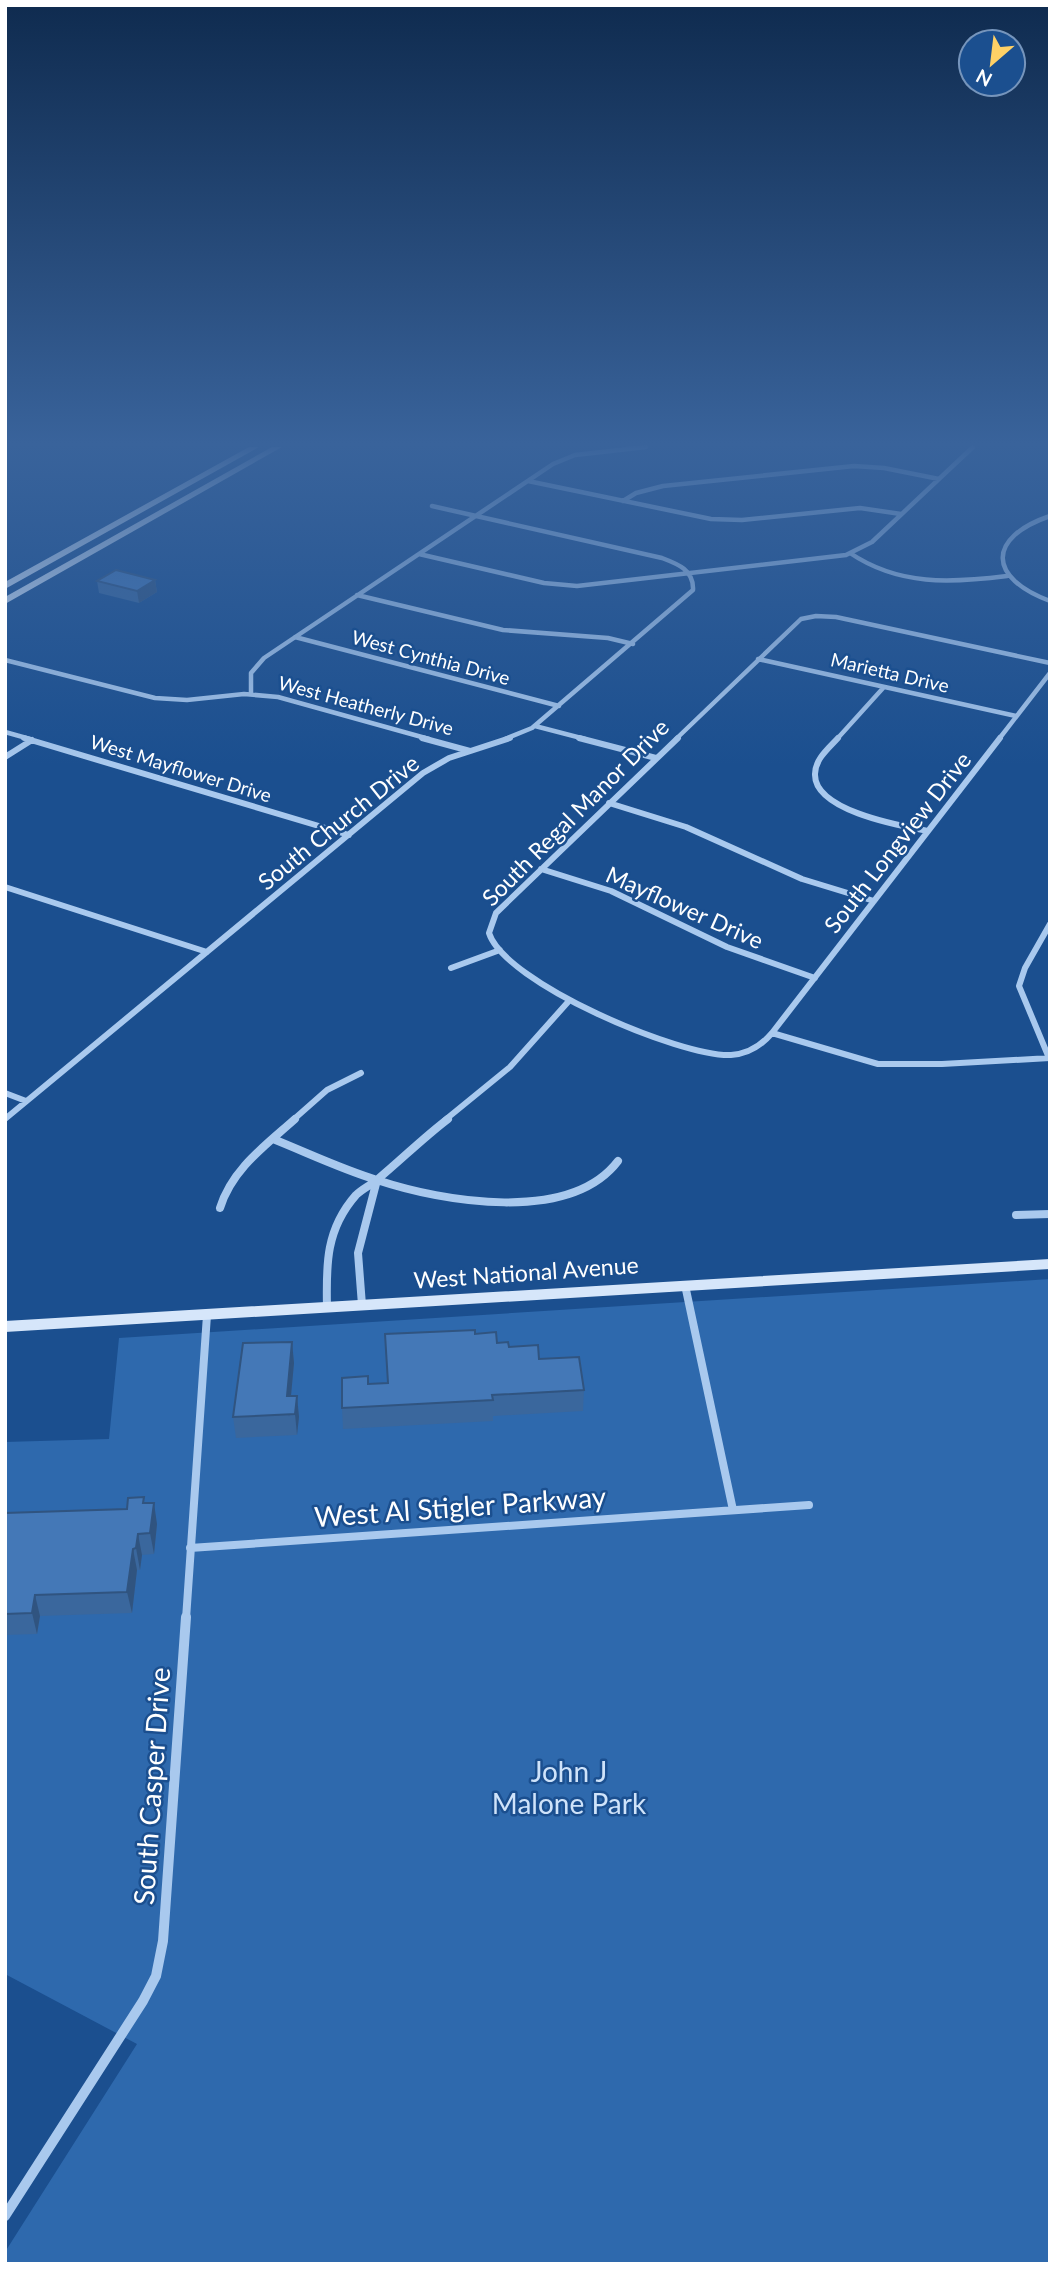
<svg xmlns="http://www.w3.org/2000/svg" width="1055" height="2269" viewBox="0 0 1055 2269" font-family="Lato,sans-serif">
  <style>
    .green { fill: #2e69ad }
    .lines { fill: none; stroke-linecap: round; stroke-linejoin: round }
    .minor-far3 { stroke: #a9c9ee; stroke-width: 4.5 }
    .minor-far2 { stroke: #a9c9ee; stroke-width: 6 }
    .minor-far1 { stroke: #a9c9ee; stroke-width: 8 }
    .minor { stroke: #a9c9ee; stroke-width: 10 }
    .secondary { fill: #d6e6fa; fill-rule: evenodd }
    .wall { fill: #3a679d }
    .shaded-wall { fill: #305480 }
    .building { fill: #4478b7; stroke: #305480; stroke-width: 2 }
    .labels { text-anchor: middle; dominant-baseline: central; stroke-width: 5; stroke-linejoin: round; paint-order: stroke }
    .far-street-label { font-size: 19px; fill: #fff; stroke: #1b4f8f }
    .street-label { font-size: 23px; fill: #fff; stroke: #1b4f8f }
    .near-street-label { font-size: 28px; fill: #fff; stroke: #1b4f8f }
    .near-park-label { font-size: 28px; fill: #cfe3fa; stroke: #1b4f8f }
  </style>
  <rect width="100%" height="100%" fill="#1b4f8f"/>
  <path class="green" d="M1050,1279v985h-1045v-12l132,-208 -132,-70v-532l104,-3 10,-101z"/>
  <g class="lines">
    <path class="minor-far3" d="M528,481l183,38 31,1 118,-12 41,6
      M623,501l13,-8 27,-7 191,-20 30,2 55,11
      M432,506l230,52c16,6 32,12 31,32l-161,138 -27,11
      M1050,516c-64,22 -62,62 0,85
      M850,553c49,33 101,30 157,23
      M419,554l125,29 33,3 269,-31 26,-13 101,-95
      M357,595l146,35 105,8 25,6
      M295,637l264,69
      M758,659l258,57
      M5,660l150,38 32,2 57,-6 34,3 151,42
      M251,694v-21l13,-15 289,-194 22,-9 71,-8
      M535,726l50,13
      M5,732l25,7
      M676,739l125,-120 15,-3 20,1 214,46
      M837,739l47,-52
      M999,739l51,-66"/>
    <path class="minor-far2" d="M24,738l325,97
      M422,738l48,13
      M579,738l77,20
      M678,738l-182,175 -7,20c16,50 191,124 242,122 17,-1 30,-9 41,-22l228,-295
      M838,738c-9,10 -23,21 -23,36 -1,37 87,52 113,57
      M5,757l27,-17
      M609,803l77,24 116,52 72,22
      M541,869l70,22 116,56 88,31
      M5,887l202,65
      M451,968l49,-18
      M772,1033l106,31h64l108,-6
      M1049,1058l-30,-72 6,-18 25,-44
      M5,1093l21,8
      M5,1119l418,-346 26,-15 61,-20
      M293,1120l34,-30 34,-17
      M445,1120l65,-53 58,-65"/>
    <path class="minor-far1" d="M273,1139c35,14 68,30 104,41 66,22 193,44 241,-19
      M220,1208c12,-39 46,-63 75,-89
      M1016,1215l34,-1
      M685,1285l48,225
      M362,1305l-4,-52 19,-73
      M327,1307c-1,-43 -1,-78 29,-112 6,-6 15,-10 22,-16 24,-20 45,-41 70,-60
      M190,1548l619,-43
      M186,1619l21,-304"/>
    <path class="minor" d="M5,2216l138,-215 13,-25 7,-35 23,-324"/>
    <path class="secondary" d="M249,447h10l-254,142v-7z
      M272,447h10l-277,157v-7z
      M1050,1259v10l-1045,63v-11z"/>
  </g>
  <path class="wall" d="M155,580l2,12 -18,11 -40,-10 -2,-12z
    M475,1334l64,25 45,31 -1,21 -90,5v5l-150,8 -1,-21 27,-24 19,-1z
    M292,1342l2,21 -3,33h6l2,21 -2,18 -61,3 -3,-21z
    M145,1503l12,21 -3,30 -12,1 -2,15h-3l-5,43 -92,3 -3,18 -32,1v-122l122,-4z"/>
  <path class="shaded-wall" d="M155,580l2,12 -18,11 -2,-12z
    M292,1342l2,21 -5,54 -2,-21z
    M297,1396l2,21 -2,18 -2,-21z
    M154,1503l3,21 -3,30 -4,-21z
    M138,1534l4,21 -2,15 -4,-22z
    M133,1549l4,21 -5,43 -5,-21z
    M35,1595l5,21 -3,18 -5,-21z"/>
  <path class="building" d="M116,570l39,10 -18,11 -40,-10z
    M475,1330v4l21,-2 1,11 11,-1 1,5 29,-2 1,14 40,-2 5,33 -92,5 1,5 -151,8v-30l26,-2v8l20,-1 -3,-49z
    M292,1342l-5,54h10l-2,18 -62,3 10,-74z
    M144,1497l-1,6h11l-4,30 -12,1 -2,14 -3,1 -6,43 -92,3 -3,18 -27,1v-101l122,-4 1,-11z"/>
  <linearGradient id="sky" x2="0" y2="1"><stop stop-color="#0f2b4f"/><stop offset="0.58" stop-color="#39639b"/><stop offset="1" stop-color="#39639b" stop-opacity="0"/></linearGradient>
  <rect width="1055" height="765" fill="url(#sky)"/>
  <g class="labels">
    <g class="far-street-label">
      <text transform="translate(431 657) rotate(15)">West Cynthia Drive</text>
      <text transform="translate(890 672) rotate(13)">Marietta Drive</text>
      <text transform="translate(366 705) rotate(15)">West Heatherly Drive</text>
      <text transform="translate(181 768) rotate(17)">West Mayflower Drive</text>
    </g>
    <g class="street-label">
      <text transform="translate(575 812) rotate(-45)">South Regal Manor Drive</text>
      <text transform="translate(338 822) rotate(-39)">South Church Drive</text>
      <text transform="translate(897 842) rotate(-52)">South Longview Drive</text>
      <text transform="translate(685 907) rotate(24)">Mayflower Drive</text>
      <text transform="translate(526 1272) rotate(-4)">West National Avenue</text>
    </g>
    <g class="near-street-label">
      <text transform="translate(460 1506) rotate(-4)">West Al Stigler Parkway</text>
      <text transform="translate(151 1786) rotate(-86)">South Casper Drive</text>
    </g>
    <g class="near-park-label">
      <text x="569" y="1771">John J<tspan x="569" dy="32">Malone Park</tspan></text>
    </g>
  </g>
  <rect width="1055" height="2269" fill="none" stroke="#ffffff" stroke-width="14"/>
  <g transform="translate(992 63) rotate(208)"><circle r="33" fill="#1b4f8f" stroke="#7695bc" stroke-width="2"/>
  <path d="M0-5L12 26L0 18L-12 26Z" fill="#ffd166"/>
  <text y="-10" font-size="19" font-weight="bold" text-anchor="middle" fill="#ffffff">N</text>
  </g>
</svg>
